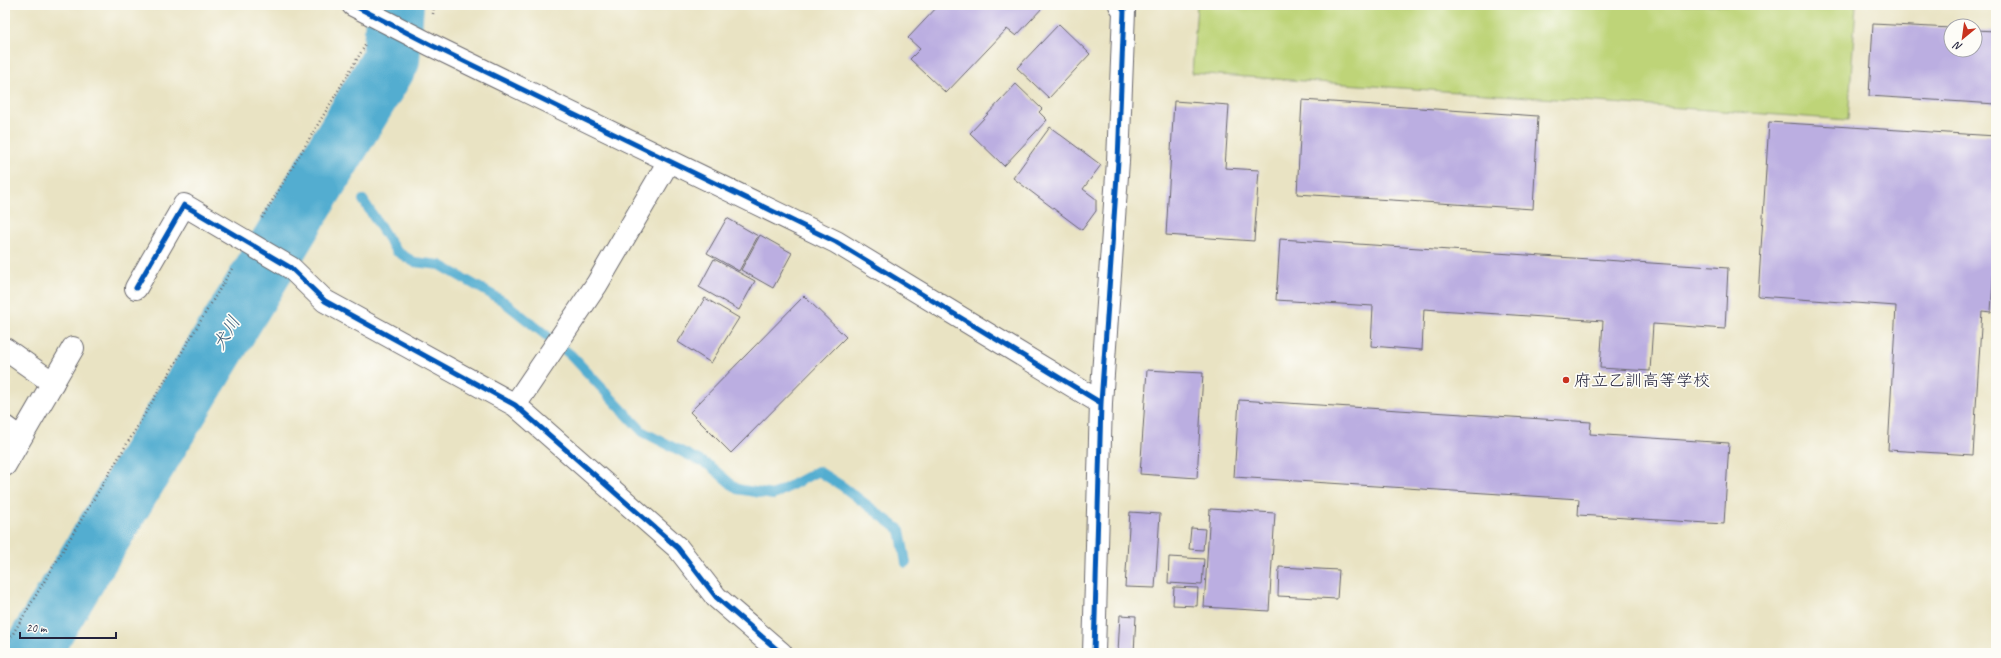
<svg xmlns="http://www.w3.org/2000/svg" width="2001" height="658" viewBox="0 0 2001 658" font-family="Caveat,'Klee One',sans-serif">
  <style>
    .green { fill: #bed478; stroke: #707b5a }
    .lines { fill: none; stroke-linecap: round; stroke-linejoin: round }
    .stream { stroke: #53add0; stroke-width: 10 }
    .river { stroke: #53add0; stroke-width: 58 }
    .building { fill: #bbaee1 }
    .minor-casing { stroke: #68666b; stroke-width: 24 }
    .path { stroke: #68666b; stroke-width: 2.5; stroke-dasharray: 1 3; stroke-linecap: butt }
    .minor { stroke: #fff; stroke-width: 22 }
    .cycleway-casing { stroke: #fdfcf7; stroke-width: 8 }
    .cycleway { stroke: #0057b8; stroke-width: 5 }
    .poi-dot { fill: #c8321e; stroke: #fdfcf7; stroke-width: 1.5 }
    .labels { text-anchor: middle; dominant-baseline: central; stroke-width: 3.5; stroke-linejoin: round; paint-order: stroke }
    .poi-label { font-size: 17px; fill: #22223b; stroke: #fdfcf7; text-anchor: start }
    .water-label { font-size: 18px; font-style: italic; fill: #365a77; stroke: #fdfcf7 }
  </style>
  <rect width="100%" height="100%" fill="#fdfcf7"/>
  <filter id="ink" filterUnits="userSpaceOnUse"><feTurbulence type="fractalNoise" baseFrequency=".025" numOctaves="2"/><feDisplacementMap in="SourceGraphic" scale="8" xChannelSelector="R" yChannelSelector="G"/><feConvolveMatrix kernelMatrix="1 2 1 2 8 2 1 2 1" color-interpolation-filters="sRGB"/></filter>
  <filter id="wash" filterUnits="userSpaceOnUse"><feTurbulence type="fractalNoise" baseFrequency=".012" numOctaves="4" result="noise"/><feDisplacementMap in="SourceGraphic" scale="16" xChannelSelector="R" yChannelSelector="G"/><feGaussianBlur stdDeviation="0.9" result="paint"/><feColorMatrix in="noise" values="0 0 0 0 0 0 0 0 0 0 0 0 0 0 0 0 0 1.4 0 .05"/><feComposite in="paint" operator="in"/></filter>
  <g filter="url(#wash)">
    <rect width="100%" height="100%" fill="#e9e3c3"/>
    <path class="green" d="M1197,5h659l-8,115 -656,-47z"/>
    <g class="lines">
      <path class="stream" d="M363,200l33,51 18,11 26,3 63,36 68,54 72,77 67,34 27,23 36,6 45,-24 24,15 58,44 6,33
        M37,643l1,10"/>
      <path class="river" d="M31,653l360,-593 4,-55"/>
    </g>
    <g id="blocks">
      <path class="building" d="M939,5h45l5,5 4,-5h52l-29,31 -9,-7 -61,64 -36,-34 10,-10 -12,-11z
        M1059,24l31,30 -41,44 -32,-30z
        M1873,24l78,4v22h24v-20l21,1v73l-127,-8z
        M1016,84l26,25 -3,3 8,8 -43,46 -34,-33z
        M1302,100l236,16 -5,93 -236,-15z
        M1174,101l55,4 -4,63 34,2 -5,71 -88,-6z
        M1769,122l227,14v99l-5,77 -9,-1 -9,144 -85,-5 8,-144 -138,-10z
        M1050,127l51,38 -18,24 13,10v12l-14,19 -69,-52z
        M727,218l31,18 -19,35 -32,-18z
        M760,235l32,18 -19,35 -32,-18z
        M1280,239l448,29 -3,61 -72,-5 -3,47 -50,-3 3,-47 -179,-12 -2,41 -51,-4 2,-40 -97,-6z
        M714,259l41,22 -16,29 -40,-23z
        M804,296l42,41 -115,116 -41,-41z
        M705,298l34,20 -28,45 -33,-21z
        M1147,370l56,3 -6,105 -57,-4z
        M1239,400l352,22 -1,12 139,9 -5,81 -146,-9 1,-16 -345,-22z
        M1210,509l65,4 -6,98 -65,-4z
        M1130,512l30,2 -5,74 -30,-1z
        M1191,528l14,1 -2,21 -14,-1z
        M1169,557l35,2 -2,26 -34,-2z
        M1279,567l60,3 -2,29 -59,-3z
        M1174,587l24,1 -1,18 -24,-1z
        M1120,615l16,1 -2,37h-16z"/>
    </g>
  </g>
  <g filter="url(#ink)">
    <use href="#blocks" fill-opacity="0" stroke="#68666b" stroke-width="1"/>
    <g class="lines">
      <defs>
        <path id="minor" d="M353,5l78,40 405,197 265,161
          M136,288l48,-83 107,63 34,33 190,104 163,143 38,49 65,56
          M5,349l48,34
          M515,405l82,-121 72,-123
          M5,427l15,11
          M5,465l68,-117
          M1094,653l7,-250 17,-242 6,-150 -4,-6"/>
      </defs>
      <use href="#minor" class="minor-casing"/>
      <path class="path" d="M433,14l1,-9
        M262,218l104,-174
        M5,647l228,-380"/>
      <use href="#minor" class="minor"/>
      <defs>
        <path id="cycleway" d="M353,5l78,40 405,197 265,161
          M136,288l48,-83 107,63 34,33 190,104 163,143 38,49 65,56
          M1094,653l7,-250 17,-242 6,-150 -4,-6"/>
      </defs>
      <use href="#cycleway" class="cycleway-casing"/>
      <use href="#cycleway" class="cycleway"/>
    </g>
  </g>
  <circle class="poi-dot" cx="1566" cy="380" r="4"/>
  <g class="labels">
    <g class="poi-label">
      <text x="1574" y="380">府立乙訓高等学校</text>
    </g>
    <g class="water-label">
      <text transform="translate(226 333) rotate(-59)">犬川</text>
    </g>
  </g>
  <rect width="2001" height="658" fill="none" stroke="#fdfcf7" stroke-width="20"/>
  <g transform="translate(1963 38) rotate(209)"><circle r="19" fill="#fdfcf7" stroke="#a5a5ac"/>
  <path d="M0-3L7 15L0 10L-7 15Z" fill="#c8321e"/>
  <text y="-6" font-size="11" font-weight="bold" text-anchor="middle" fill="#22223b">N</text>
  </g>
  <path d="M20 632v6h96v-6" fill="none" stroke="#22223b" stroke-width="2"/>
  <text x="26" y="632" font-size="12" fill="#22223b" stroke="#fdfcf7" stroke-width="3" paint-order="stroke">20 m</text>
</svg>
